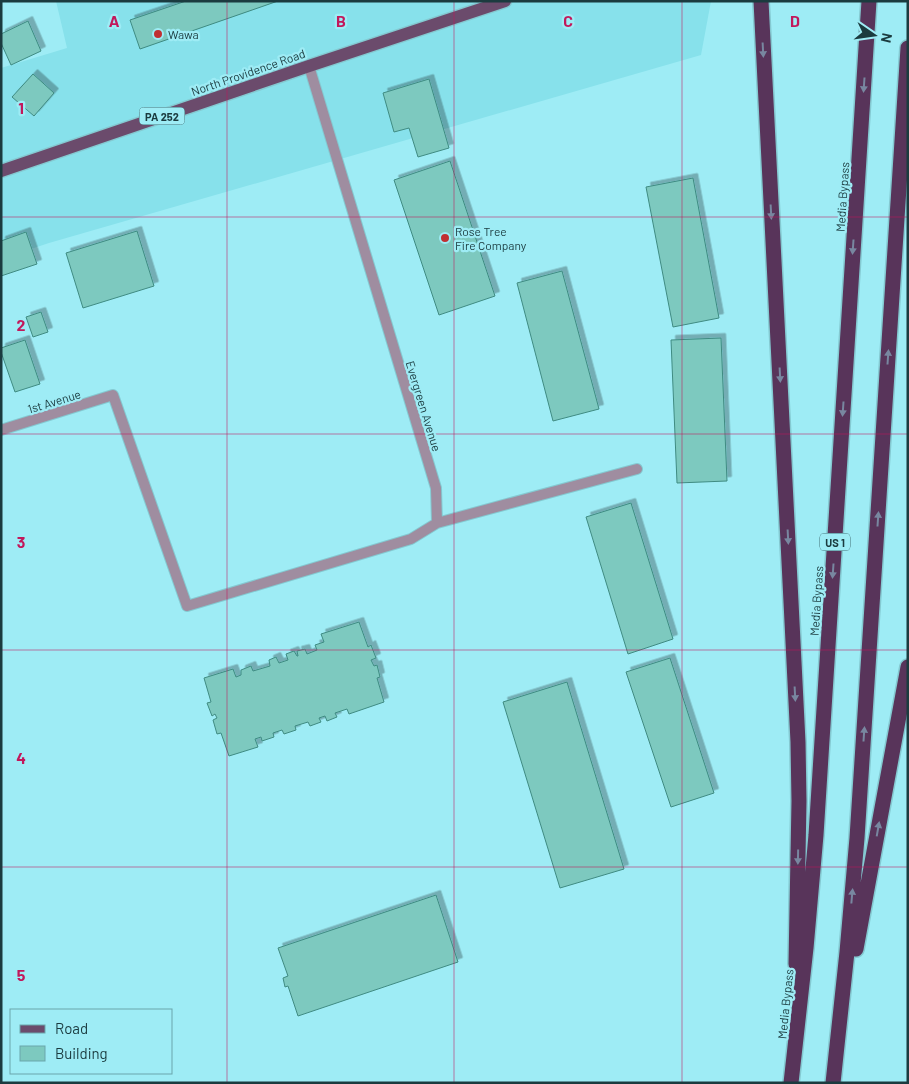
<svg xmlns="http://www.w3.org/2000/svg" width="909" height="1084" viewBox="0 0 909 1084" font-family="Barlow,sans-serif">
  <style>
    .built { fill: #87e1eb }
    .building { fill: #7dc9bf; stroke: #3f8b82; filter: url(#shadow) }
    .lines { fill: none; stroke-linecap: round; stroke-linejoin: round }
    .minor-casing { stroke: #84c9d1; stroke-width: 12 }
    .primary-casing { stroke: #84c9d1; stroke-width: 15 }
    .motorway-casing { stroke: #84c9d1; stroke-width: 18 }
    .minor { stroke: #9f8da0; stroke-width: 10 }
    .primary { stroke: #6b4b6c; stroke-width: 12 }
    .motorway { stroke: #58345a; stroke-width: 15 }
    .oneway { fill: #7887a0 }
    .grid { fill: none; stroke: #c2185b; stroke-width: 1; stroke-opacity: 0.55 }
    .poi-dot { fill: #c03032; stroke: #9eecf5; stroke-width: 2 }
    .labels { text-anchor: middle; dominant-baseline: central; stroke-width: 4.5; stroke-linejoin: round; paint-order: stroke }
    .shield { fill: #9eecf5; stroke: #427076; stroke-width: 1 }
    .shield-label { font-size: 11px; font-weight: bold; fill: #1b3b3f }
    .poi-label { font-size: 12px; fill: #1b3b3f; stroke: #9eecf5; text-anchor: start }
    .street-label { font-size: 12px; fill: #1b3b3f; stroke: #9eecf5 }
    .grid-label { font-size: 16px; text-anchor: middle; font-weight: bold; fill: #c2185b; stroke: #9eecf5; stroke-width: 4.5; stroke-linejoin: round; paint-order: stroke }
  </style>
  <defs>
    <filter id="shadow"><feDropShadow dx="4.5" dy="-4.5" stdDeviation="0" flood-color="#0004"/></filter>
  </defs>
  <rect width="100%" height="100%" fill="#9eecf5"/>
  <path class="built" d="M56,1h655l-10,54 -652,188 -48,16v-191l66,-20z"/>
  <path class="building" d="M186,1h92l-138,48 -10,-29z
    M28,21l13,30 -30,14 -10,-22v-9z
    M33,74l21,19 -20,23 -22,-19z
    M429,79l20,69 -31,9 -9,-29 -15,4 -11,-39z
    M450,161l45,135 -56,19 -45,-135z
    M693,178l26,140 -46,9 -27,-140z
    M137,231l17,55 -71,22 -17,-55z
    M26,232l11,32 -36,12v-35z
    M562,271l37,138 -46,12 -36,-138z
    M41,312l7,20 -15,5 -7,-20z
    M721,338l6,143 -50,2 -6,-143z
    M25,340l15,44 -25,8 -14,-40v-4z
    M631,503l42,136 -45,15 -42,-137z
    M359,622l9,25 3,-2 5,13 -5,2 3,6 3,-1 3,12 -3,1 7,24 -35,12 -2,-5 -12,4 2,4 -10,4 -2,-5 -6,2 2,4 -11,4 -2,-4 -13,4 1,4 -12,4 -2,-4 -9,3 1,4 -12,4 -1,-4 -6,2 3,8 -29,9 -8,-23 -4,1 -4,-14 4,-2 -2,-4 -3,2 -5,-13 4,-1 -7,-24 29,-9 3,8 5,-2v-5l10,-4 2,5 17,-5 -1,-6 7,-3 3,6 9,-3 -2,-6 8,-3 3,5h1l-1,-5 8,-2 2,5 10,-4 -2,-5 9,-3 -3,-8z
    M670,658l44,135 -43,14 -45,-135z
    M567,682l57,187 -64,19 -57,-186z
    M436,895l22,67 -160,54 -10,-30 -3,1 -2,-9 5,-2 -10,-28z"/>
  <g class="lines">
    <defs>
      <path id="minor" d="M1,430l112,-35 74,211 224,-67 26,-16 -1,-35 -127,-422
        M437,523l200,-54"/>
      <path id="primary" d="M1,171l308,-105 196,-65"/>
      <path id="motorway" d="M761,1l37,741 1,59 -3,163
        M856,949l52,-282
        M791,1083l15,-135 10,-113 53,-834
        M833,1083l14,-131 10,-114 51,-790"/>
    </defs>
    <use href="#minor" class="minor-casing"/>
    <use href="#primary" class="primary-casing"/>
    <use href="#motorway" class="motorway-casing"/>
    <use href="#minor" class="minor"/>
    <use href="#primary" class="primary"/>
    <use href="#motorway" class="motorway"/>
  </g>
  <defs><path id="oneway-solid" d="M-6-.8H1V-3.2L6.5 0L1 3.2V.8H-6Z" transform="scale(1.25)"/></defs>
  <g class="oneway">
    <use href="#oneway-solid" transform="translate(763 50) rotate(87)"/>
    <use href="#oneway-solid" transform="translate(864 85) rotate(94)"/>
    <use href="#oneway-solid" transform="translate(771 212) rotate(87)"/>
    <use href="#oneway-solid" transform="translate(853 247) rotate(94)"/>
    <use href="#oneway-solid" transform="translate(888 357) rotate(-86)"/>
    <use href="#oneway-solid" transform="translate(780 375) rotate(87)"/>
    <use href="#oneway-solid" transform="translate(843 409) rotate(94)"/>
    <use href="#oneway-solid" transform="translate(878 519) rotate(-86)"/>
    <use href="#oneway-solid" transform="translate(788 537) rotate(87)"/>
    <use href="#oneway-solid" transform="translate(833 571) rotate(94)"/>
    <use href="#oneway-solid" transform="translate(795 694) rotate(87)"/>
    <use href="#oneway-solid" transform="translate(864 734) rotate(-86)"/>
    <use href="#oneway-solid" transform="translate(878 829) rotate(-80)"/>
    <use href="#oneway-solid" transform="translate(798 857) rotate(91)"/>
    <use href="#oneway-solid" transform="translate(852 896) rotate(-85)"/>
  </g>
  <path class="grid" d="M227,1v1082M454,1v1082M682,1v1082M1,217h907M1,434h907M1,650h907M1,867h907"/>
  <g class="poi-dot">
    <circle cx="158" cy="34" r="5"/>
    <circle cx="445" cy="238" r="5"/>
  </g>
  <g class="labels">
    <g class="shield">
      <rect x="139.5" y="107.5" width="45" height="17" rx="4"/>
      <rect x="820" y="533.5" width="30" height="17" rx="4"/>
    </g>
    <g class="shield-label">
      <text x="162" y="116">PA 252</text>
      <text x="835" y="542">US 1</text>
    </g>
    <g class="poi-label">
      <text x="168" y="34">Wawa</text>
      <text x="455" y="231">Rose Tree<tspan x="455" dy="14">Fire Company</tspan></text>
    </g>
    <g class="street-label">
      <text transform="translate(248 72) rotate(-19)">North Providence Road</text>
      <text transform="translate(842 197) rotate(-86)">Media Bypass</text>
      <text transform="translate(54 401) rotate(-17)">1st Avenue</text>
      <text transform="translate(424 406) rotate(73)">Evergreen Avenue</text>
      <text transform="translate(816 601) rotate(-86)">Media Bypass</text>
      <text transform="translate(785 1004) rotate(-84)">Media Bypass</text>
    </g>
  </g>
  <g class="grid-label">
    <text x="114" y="27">A</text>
    <text x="341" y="27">B</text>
    <text x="568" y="27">C</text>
    <text x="795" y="27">D</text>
    <text x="21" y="114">1</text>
    <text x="21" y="331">2</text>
    <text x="21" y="548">3</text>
    <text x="21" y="764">4</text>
    <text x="21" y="981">5</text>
  </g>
  <rect width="909" height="1084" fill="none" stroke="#1b3b3f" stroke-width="5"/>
  <rect x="10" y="1009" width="162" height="65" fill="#9eecf5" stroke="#6aa5ac"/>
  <rect x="20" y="1025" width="25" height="8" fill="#6b4b6c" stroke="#6aa5ac"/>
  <text x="55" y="1034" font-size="15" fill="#1b3b3f">Road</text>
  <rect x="20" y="1046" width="25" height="15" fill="#7dc9bf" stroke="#6aa5ac"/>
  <text x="55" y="1059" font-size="15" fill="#1b3b3f">Building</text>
  <g transform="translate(874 35) rotate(103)" stroke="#9eecf5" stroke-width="4" paint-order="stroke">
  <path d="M0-4L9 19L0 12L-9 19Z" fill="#1b3b3f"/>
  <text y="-8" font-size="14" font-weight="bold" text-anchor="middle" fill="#1b3b3f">N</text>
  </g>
</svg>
